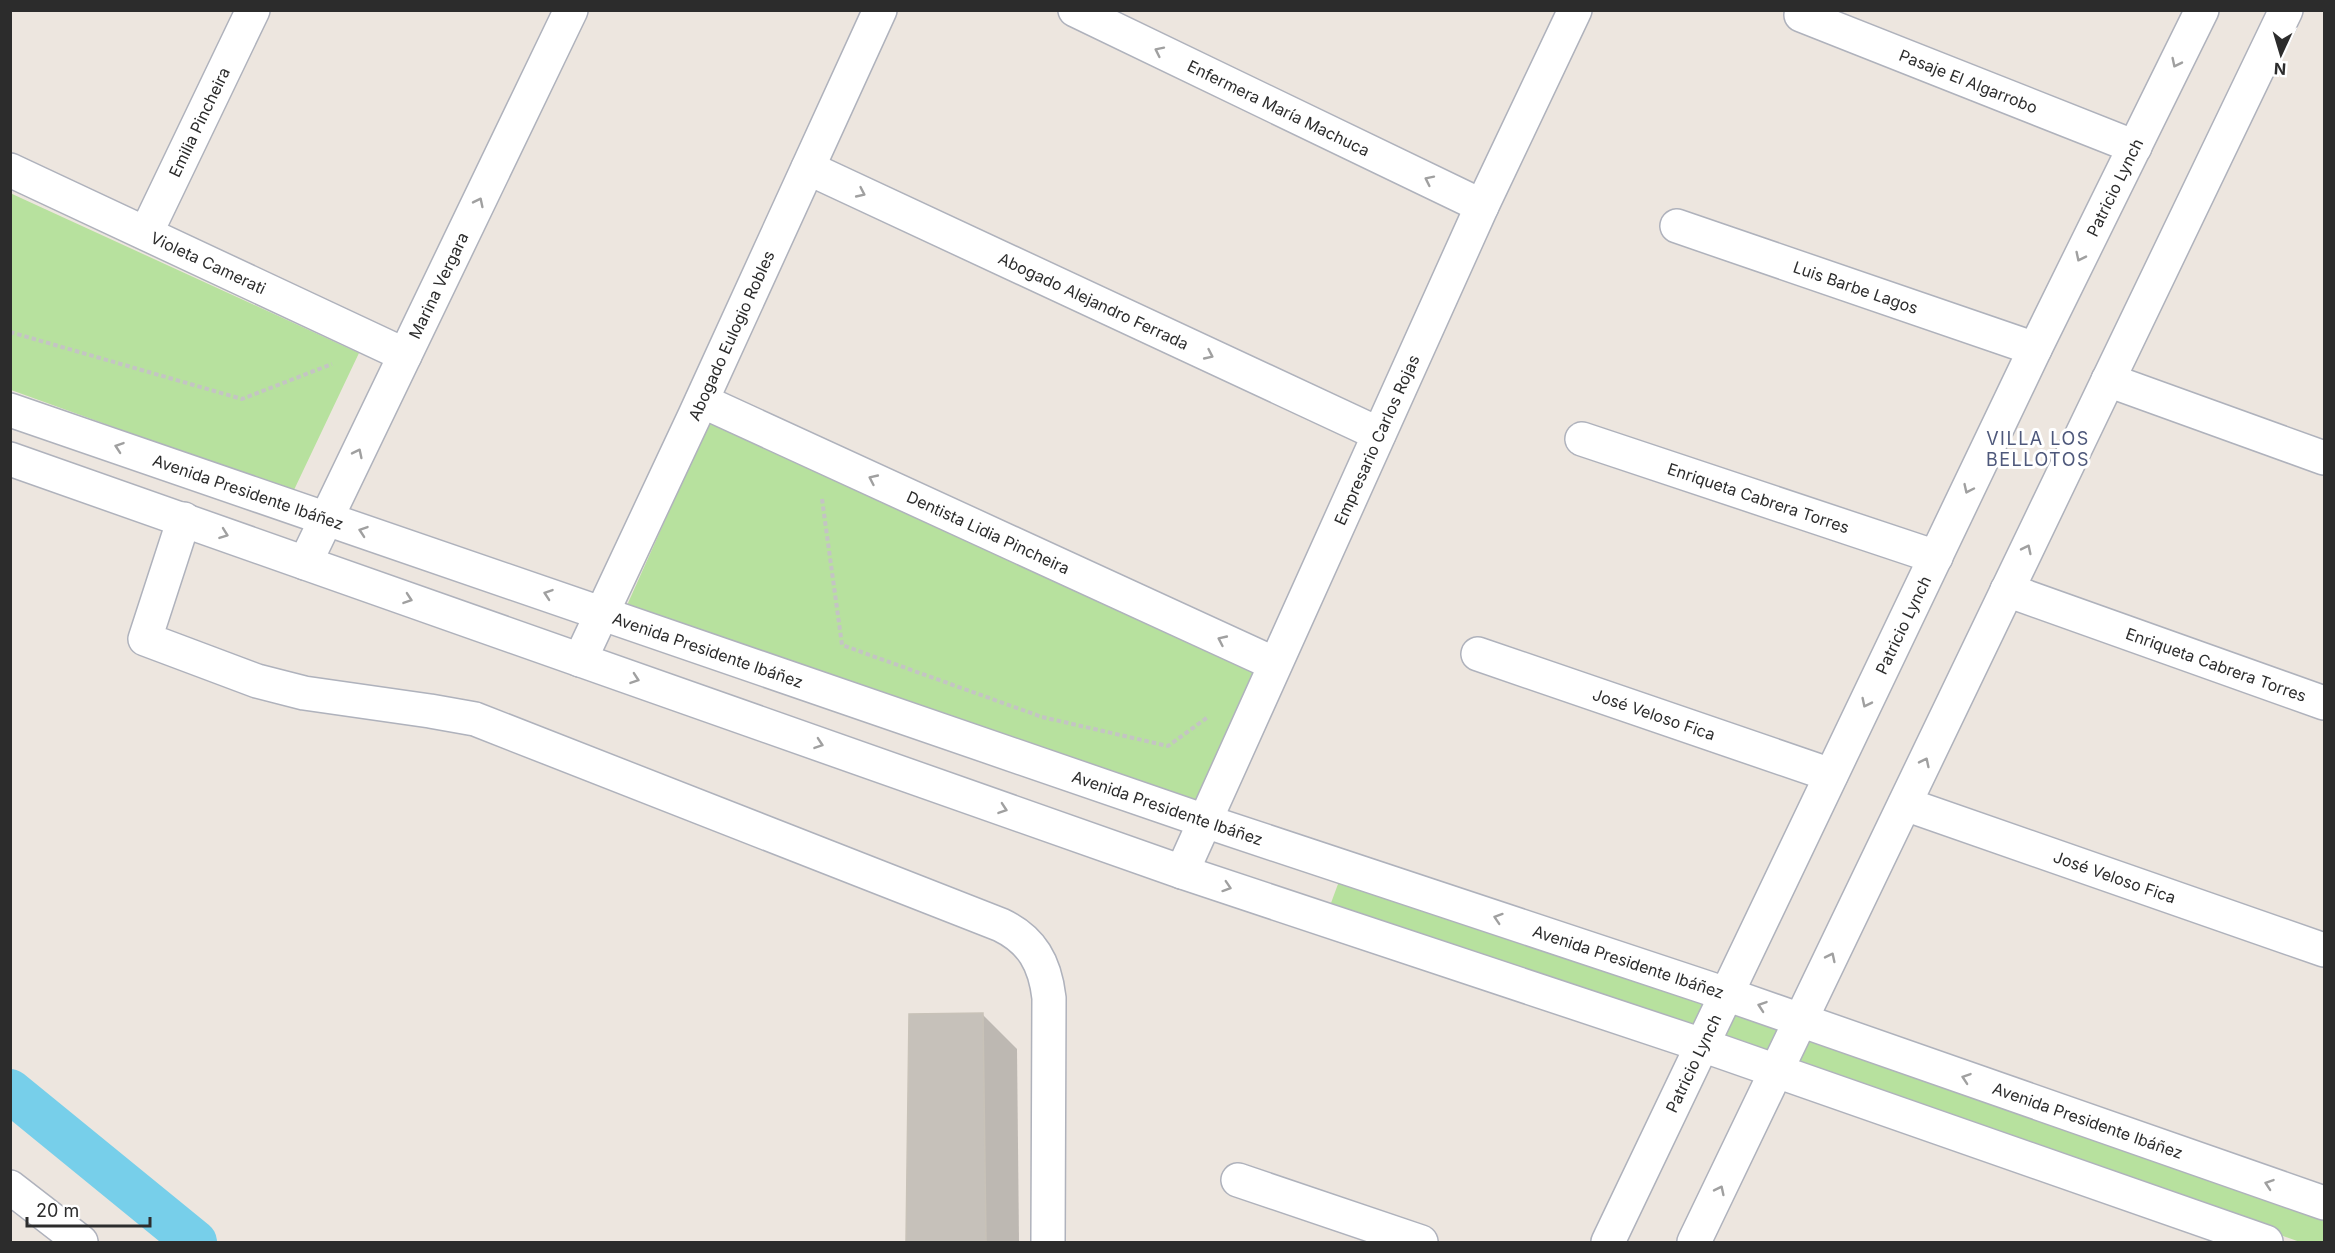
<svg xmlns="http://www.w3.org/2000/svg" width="2335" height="1253" viewBox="0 0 2335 1253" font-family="Inter,sans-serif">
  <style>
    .green { fill: #b7e19e }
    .shadow { fill: #0003 }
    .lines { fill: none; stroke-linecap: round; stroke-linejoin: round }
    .canal { stroke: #77cfea; stroke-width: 44 }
    .building { fill: #c6c1ba; stroke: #c8c2b8; stroke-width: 1.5 }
    .minor-casing { stroke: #afb2bc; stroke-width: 36 }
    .path { stroke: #c4c4c4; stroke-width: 4; stroke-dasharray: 4.5 3; stroke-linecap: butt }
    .minor { stroke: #fff; stroke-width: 33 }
    .oneway { stroke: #a0a0a0 }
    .labels { text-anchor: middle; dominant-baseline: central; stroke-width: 6; stroke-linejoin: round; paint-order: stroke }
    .street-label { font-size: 16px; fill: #2c2c2c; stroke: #fff }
    .neighbourhood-label { font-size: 18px; letter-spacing: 1.5px; fill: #4e587b; stroke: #fff }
  </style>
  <rect width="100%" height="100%" fill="#ede6df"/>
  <path class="green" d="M10,193l349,160 -66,139 -282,-102z
    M709,422l548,251 -62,129 -571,-190z
    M1345,865l979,339v38h-24l-969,-339z"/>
  <path class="shadow" d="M983,1015l34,34 2,193h-111l2,-226z"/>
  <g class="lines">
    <path class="canal" d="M10,1091l185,151"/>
  </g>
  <path class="building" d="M983,1013l3,229h-80l3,-228z"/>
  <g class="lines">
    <defs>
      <g id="minor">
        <path id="s1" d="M1075,10l407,196"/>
        <path id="s2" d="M1801,15l334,132"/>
        <path id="s3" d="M808,168l571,266"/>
        <path id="s4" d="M10,170l395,185"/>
        <path id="s5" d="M1677,226l358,123"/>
        <path id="s6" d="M146,233l107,-223"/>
        <path d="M2108,380l216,78"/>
        <path id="s7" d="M702,401l573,263"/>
        <path id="s8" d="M10,410l1195,411 521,173 598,209"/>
        <path id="s9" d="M1582,439l354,118"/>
        <path d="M10,459l1172,413 520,173 564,197"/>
        <path d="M184,519l-39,120 112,42 47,12 126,18 45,8 526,206c31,15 44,38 48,73l-1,244"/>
        <path id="s10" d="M305,563l266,-553"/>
        <path id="s11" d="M2007,590l317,113"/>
        <path id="s12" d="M1478,654l353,121"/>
        <path id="s13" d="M580,660l115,-245 185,-405"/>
        <path id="s14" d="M1905,804l419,146"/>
        <path id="s15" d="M1182,872l300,-666 93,-196"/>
        <path d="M1238,1180l183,62"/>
        <path d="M10,1187l71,55"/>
        <path id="s16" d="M1608,1242l427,-893 167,-339"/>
        <path d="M1694,1242l592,-1232"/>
      </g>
    </defs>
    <use href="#minor" class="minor-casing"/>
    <path class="path" d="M10,332l232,67 90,-35
      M822,499l20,146 200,72 126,29 40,-29"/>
    <use href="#minor" class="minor"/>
  </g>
  <defs><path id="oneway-chevron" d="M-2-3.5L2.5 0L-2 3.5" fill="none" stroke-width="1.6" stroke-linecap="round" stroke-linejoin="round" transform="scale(1.5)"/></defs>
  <g class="oneway">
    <use href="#oneway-chevron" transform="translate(1159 51) rotate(-154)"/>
    <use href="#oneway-chevron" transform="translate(2176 63) rotate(116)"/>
    <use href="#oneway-chevron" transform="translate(1429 180) rotate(-154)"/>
    <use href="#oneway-chevron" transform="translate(861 193) rotate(25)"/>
    <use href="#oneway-chevron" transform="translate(479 202) rotate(-64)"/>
    <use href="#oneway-chevron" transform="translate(2080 257) rotate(116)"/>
    <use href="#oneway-chevron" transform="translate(1209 355) rotate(25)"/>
    <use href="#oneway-chevron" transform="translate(119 447) rotate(-161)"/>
    <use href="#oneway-chevron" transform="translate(358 453) rotate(-64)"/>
    <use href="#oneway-chevron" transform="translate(873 479) rotate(-155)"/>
    <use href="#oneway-chevron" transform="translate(1968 489) rotate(115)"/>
    <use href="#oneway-chevron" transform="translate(363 531) rotate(-161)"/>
    <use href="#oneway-chevron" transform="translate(224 534) rotate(20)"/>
    <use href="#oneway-chevron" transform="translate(2027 549) rotate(-64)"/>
    <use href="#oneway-chevron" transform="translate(548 594) rotate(-161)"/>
    <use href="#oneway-chevron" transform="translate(408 599) rotate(19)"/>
    <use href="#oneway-chevron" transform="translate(1222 640) rotate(-155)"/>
    <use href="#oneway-chevron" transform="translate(635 679) rotate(19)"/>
    <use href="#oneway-chevron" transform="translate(1866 703) rotate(116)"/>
    <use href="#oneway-chevron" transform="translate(819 744) rotate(19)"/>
    <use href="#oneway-chevron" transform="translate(1925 762) rotate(-64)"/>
    <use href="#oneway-chevron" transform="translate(1003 809) rotate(19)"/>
    <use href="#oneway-chevron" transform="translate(1227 887) rotate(18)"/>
    <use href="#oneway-chevron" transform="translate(1498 918) rotate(-162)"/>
    <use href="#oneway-chevron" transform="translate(1831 957) rotate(-64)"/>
    <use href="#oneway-chevron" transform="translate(1762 1006) rotate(-161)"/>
    <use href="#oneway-chevron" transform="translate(1966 1078) rotate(-161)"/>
    <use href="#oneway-chevron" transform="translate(2269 1184) rotate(-161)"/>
    <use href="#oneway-chevron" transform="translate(1720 1190) rotate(-64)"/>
  </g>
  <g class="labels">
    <g class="street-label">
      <text stroke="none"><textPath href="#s2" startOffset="180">Pasaje El Algarrobo</textPath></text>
      <text stroke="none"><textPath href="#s1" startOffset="226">Enfermera María Machuca</textPath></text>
      <text stroke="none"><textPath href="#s6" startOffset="123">Emilia Pincheira</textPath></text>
      <text stroke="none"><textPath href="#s16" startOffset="1170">Patricio Lynch</textPath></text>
      <text stroke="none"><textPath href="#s4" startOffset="219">Violeta Camerati</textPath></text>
      <text stroke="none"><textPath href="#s10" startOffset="308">Marina Vergara</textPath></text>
      <text stroke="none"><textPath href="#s5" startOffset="189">Luis Barbe Lagos</textPath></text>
      <text stroke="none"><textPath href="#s3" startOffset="315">Abogado Alejandro Ferrada</textPath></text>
      <text stroke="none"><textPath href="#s13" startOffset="358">Abogado Eulogio Robles</textPath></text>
      <text stroke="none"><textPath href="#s15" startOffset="474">Empresario Carlos Rojas</textPath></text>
      <text stroke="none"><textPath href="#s8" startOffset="252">Avenida Presidente Ibáñez</textPath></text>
      <text stroke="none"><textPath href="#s9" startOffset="186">Enriqueta Cabrera Torres</textPath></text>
      <text stroke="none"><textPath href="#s7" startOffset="315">Dentista Lidia Pincheira</textPath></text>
      <text stroke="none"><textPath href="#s16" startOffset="684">Patricio Lynch</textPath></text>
      <text stroke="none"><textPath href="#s8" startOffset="738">Avenida Presidente Ibáñez</textPath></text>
      <text stroke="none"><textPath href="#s11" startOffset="222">Enriqueta Cabrera Torres</textPath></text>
      <text stroke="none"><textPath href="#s12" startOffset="186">José Veloso Fica</textPath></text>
      <text stroke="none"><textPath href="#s8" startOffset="1224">Avenida Presidente Ibáñez</textPath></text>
      <text stroke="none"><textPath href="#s14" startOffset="222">José Veloso Fica</textPath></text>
      <text stroke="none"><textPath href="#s8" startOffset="1710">Avenida Presidente Ibáñez</textPath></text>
      <text stroke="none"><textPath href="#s16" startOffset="198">Patricio Lynch</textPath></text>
      <text stroke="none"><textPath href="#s8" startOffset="2196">Avenida Presidente Ibáñez</textPath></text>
    </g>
    <g class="neighbourhood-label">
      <text x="2038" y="438">VILLA LOS<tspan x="2038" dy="21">BELLOTOS</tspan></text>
    </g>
  </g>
  <rect width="2335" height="1253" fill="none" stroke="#2c2c2c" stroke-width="24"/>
  <g transform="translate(2281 54) rotate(184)" stroke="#ffffff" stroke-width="4.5" paint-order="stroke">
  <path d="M0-4.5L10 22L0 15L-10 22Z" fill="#2c2c2c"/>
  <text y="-9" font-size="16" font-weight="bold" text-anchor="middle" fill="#2c2c2c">N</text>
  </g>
  <path d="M27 1217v9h123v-9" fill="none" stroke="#2c2c2c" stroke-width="3"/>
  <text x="36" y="1217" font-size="18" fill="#2c2c2c" stroke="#ffffff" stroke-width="4.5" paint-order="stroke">20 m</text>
</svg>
